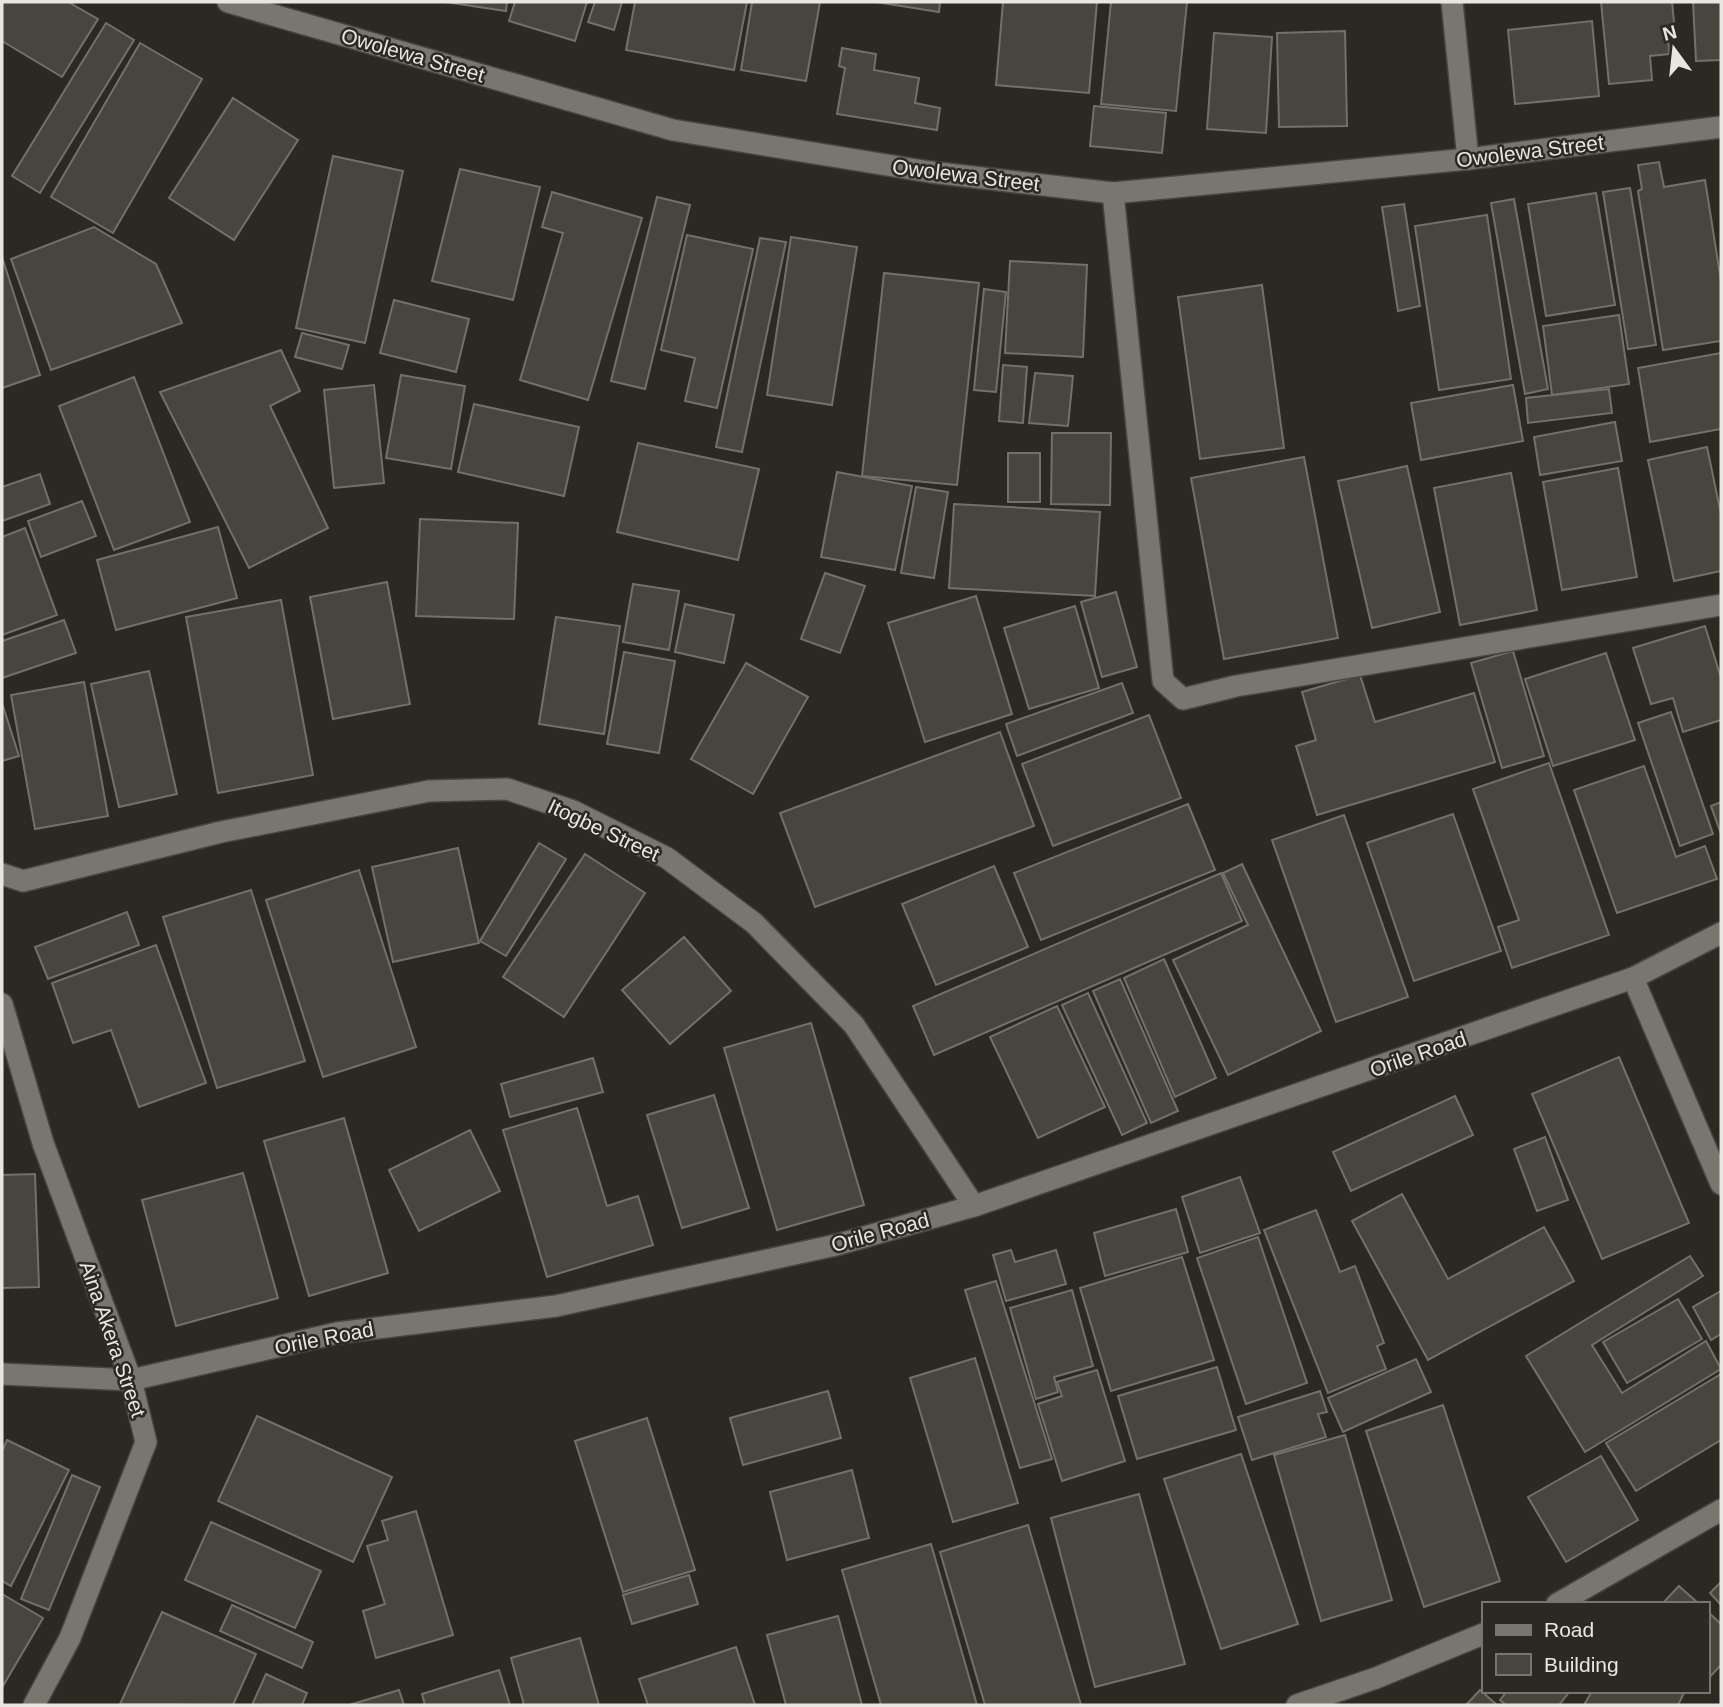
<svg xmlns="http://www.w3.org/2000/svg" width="1723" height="1707" viewBox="0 0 1723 1707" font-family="Helvetica,sans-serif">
<rect width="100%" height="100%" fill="#2c2923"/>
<g fill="#48453f" stroke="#737069" stroke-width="2">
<path d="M 2,2 L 68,2 L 98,19 L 62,77 L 2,41 Z"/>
<path d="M 445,2 L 507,2 L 506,11 Z"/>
<path d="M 515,2 L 587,2 L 575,41 L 509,21 Z"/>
<path d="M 595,2 L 622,2 L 614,30 L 588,22 Z"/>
<path d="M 635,2 L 747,2 L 734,70 L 626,50 Z"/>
<path d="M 752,2 L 820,2 L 806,81 L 741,70 Z"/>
<path d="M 876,2 L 940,2 L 939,12 Z"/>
<path d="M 1003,2 L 1097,2 L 1089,93 L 996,85 Z"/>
<path d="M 1111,2 L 1187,2 L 1176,111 L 1101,104 Z"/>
<path d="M 1601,2 L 1672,2 L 1675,32 L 1668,33 L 1669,54 L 1650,56 L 1652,80 L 1609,84 Z"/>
<path d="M 1693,2 L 1721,2 L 1721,60 L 1696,61 Z"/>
<path d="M 1592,21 L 1599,96 L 1515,104 L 1508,30 Z"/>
<path d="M 106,23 L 134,40 L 40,193 L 12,176 Z"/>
<path d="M 1345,31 L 1347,126 L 1279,127 L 1277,33 Z"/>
<path d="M 1214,33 L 1272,37 L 1266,133 L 1207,129 Z"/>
<path d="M 140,43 L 202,79 L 113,233 L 51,197 Z"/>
<path d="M 842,48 L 876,54 L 874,70 L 919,78 L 915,103 L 940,108 L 937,130 L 837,114 L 845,68 L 839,66 Z"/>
<path d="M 233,98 L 298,140 L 234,240 L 169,198 Z"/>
<path d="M 1094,106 L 1166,113 L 1162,153 L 1090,146 Z"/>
<path d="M 333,156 L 403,171 L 365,343 L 296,328 Z"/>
<path d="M 1659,162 L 1664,187 L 1705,180 L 1721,281 L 1721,341 L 1663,350 L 1638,191 L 1642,189 L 1638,165 Z"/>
<path d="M 460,169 L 540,187 L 513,300 L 432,281 Z"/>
<path d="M 1630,188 L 1656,345 L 1628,349 L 1603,192 Z"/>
<path d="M 552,192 L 642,218 L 588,400 L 520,380 L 563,233 L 542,227 Z"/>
<path d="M 1596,193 L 1615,305 L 1546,316 L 1528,204 Z"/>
<path d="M 657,197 L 690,205 L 645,389 L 611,381 Z"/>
<path d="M 1514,199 L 1548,389 L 1525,394 L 1491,203 Z"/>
<path d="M 1404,204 L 1420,306 L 1398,311 L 1382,207 Z"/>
<path d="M 1487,215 L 1511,379 L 1439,390 L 1415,226 Z"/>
<path d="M 94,227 L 156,264 L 182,323 L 51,370 L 11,259 Z"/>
<path d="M 687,235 L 753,249 L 717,408 L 685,401 L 695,358 L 661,350 Z"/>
<path d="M 791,237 L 857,247 L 832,405 L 767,395 Z"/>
<path d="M 760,238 L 786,242 L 742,452 L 716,447 Z"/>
<path d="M 2,257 L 40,375 L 2,388 Z"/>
<path d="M 1010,261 L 1087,265 L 1083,357 L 1005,353 Z"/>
<path d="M 884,273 L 979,283 L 957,485 L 862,476 Z"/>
<path d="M 1262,285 L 1284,448 L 1200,459 L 1178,297 Z"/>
<path d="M 984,289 L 1006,292 L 996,392 L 974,390 Z"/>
<path d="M 394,300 L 469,319 L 456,372 L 380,353 Z"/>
<path d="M 1619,315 L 1629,384 L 1552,395 L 1543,326 Z"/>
<path d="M 302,333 L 349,345 L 342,369 L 295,357 Z"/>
<path d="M 281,350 L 300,391 L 270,406 L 328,528 L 249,568 L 160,392 Z"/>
<path d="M 1721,353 L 1721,429 L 1650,442 L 1638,368 Z"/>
<path d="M 1003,365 L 1027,367 L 1023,423 L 999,421 Z"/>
<path d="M 1035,373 L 1073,376 L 1068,426 L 1029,423 Z"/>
<path d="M 401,375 L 465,386 L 451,469 L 386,458 Z"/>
<path d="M 134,377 L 190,522 L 114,550 L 59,406 Z"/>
<path d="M 374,385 L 384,483 L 334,488 L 324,390 Z"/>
<path d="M 1513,385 L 1523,441 L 1421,460 L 1411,403 Z"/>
<path d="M 1609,389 L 1612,413 L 1528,423 L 1526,398 Z"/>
<path d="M 474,404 L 579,427 L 564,496 L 458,472 Z"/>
<path d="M 1615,422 L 1622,461 L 1540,475 L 1534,437 Z"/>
<path d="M 1052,433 L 1111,433 L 1110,505 L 1051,504 Z"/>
<path d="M 638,443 L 759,469 L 738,560 L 617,532 Z"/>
<path d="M 1707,447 L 1721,514 L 1721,571 L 1674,581 L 1648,460 Z"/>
<rect x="1008" y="453" width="32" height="49"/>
<path d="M 1304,457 L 1338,638 L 1224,659 L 1191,478 Z"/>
<path d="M 1407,466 L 1440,612 L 1372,628 L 1338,481 Z"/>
<path d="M 1618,468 L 1637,577 L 1562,590 L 1543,482 Z"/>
<path d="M 837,472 L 912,486 L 895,570 L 821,557 Z"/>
<path d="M 1511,473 L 1537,610 L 1460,625 L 1434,488 Z"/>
<path d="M 40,474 L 50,504 L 2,521 L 2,487 Z"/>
<path d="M 916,487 L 948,492 L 934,578 L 901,573 Z"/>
<path d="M 82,501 L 96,536 L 41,557 L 28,521 Z"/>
<path d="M 954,504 L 1100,512 L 1095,596 L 949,588 Z"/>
<path d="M 420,519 L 518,523 L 514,619 L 416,616 Z"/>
<path d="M 218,527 L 237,598 L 116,630 L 97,560 Z"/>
<path d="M 25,528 L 57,615 L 2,635 L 2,537 Z"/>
<path d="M 825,573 L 865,586 L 840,653 L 801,639 Z"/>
<path d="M 387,582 L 410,704 L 333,719 L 310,597 Z"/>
<path d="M 633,584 L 679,591 L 669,650 L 623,642 Z"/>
<path d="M 1116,592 L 1137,667 L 1102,677 L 1081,602 Z"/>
<path d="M 976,596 L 1012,714 L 925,742 L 888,623 Z"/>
<path d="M 281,600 L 313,775 L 218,793 L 186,617 Z"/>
<path d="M 685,604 L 734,615 L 724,663 L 675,652 Z"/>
<path d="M 1075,606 L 1099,688 L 1029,709 L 1004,628 Z"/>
<path d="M 556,617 L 620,626 L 604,734 L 539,724 Z"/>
<path d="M 64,620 L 76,653 L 2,678 L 2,641 Z"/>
<path d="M 1705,626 L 1721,678 L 1721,720 L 1683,732 L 1673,698 L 1651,704 L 1633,648 Z"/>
<path d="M 1513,651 L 1544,756 L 1502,768 L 1471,663 Z"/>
<path d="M 624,652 L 675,661 L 659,753 L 607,744 Z"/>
<path d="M 1606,653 L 1635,740 L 1553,766 L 1525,679 Z"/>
<path d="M 746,663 L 808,697 L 753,794 L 691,759 Z"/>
<path d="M 149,671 L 177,794 L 119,807 L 91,684 Z"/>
<path d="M 1360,675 L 1375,722 L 1474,693 L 1495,762 L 1317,815 L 1296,746 L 1316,740 L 1302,692 Z"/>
<path d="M 84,682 L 108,816 L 35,829 L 11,695 Z"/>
<path d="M 1122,683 L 1133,713 L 1017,756 L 1006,724 Z"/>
<path d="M 2,703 L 19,756 L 2,761 Z"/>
<path d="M 1671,712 L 1713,834 L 1680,846 L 1638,723 Z"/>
<path d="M 1149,715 L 1181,798 L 1053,846 L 1022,764 Z"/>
<path d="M 1000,732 L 1034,826 L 815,907 L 780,813 Z"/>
<path d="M 1549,763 L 1609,935 L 1512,968 L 1498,927 L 1519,920 L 1473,789 Z"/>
<path d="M 1644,766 L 1676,857 L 1705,846 L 1717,879 L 1617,913 L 1574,790 Z"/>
<path d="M 1721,802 L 1721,834 L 1711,806 Z"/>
<path d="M 1188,804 L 1215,870 L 1041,940 L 1014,873 Z"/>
<path d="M 1453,814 L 1501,951 L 1414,981 L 1367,843 Z"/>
<path d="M 1344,815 L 1408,997 L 1336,1022 L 1272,840 Z"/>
<path d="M 539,843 L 566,859 L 506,956 L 480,941 Z"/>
<path d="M 458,848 L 479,943 L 393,962 L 372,867 Z"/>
<path d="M 585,854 L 645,893 L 564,1017 L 503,977 Z"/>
<path d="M 1242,864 L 1321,1031 L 1228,1075 L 1173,960 L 1248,925 L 1223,873 Z"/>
<path d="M 994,866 L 1028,947 L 936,985 L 902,904 Z"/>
<path d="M 359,870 L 416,1047 L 323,1077 L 266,900 Z"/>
<path d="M 1221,873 L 1242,921 L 934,1055 L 913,1006 Z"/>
<path d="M 251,890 L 305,1061 L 217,1088 L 163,917 Z"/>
<path d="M 127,912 L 139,945 L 48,979 L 35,947 Z"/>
<path d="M 684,937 L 731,991 L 670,1044 L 622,990 Z"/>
<path d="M 156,945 L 206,1083 L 139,1107 L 111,1030 L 73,1043 L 52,983 Z"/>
<path d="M 1164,959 L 1216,1078 L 1175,1097 L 1124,978 Z"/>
<path d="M 1120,979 L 1178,1111 L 1151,1123 L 1093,991 Z"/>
<path d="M 1088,993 L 1147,1123 L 1122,1135 L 1062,1005 Z"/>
<path d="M 1057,1006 L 1105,1107 L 1038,1138 L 990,1037 Z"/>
<path d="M 811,1023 L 864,1205 L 777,1230 L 724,1048 Z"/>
<path d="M 1619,1057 L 1689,1223 L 1602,1259 L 1532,1094 Z"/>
<path d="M 593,1058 L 603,1092 L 510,1117 L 501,1084 Z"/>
<path d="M 714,1095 L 749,1208 L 682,1228 L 647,1115 Z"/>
<path d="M 1455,1096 L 1473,1135 L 1351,1191 L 1333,1152 Z"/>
<path d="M 577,1108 L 607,1206 L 638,1196 L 653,1245 L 547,1277 L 503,1130 Z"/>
<path d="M 344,1118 L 388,1273 L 309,1296 L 264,1141 Z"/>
<path d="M 470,1130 L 500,1191 L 419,1231 L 389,1170 Z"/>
<path d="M 1545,1137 L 1568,1200 L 1537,1211 L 1514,1149 Z"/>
<path d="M 243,1173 L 278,1298 L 176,1326 L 142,1200 Z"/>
<path d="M 35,1174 L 39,1287 L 2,1288 L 2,1175 Z"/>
<path d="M 1240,1177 L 1260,1233 L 1200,1253 L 1182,1197 Z"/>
<path d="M 1402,1194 L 1448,1279 L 1544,1227 L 1574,1281 L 1428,1360 L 1352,1221 Z"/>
<path d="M 1176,1209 L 1188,1252 L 1105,1276 L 1094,1233 Z"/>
<path d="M 1316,1210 L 1340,1272 L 1355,1266 L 1384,1343 L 1377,1346 L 1386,1369 L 1328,1393 L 1264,1230 Z"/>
<path d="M 1258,1237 L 1307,1383 L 1246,1404 L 1197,1258 Z"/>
<path d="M 1011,1250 L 1015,1262 L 1056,1250 L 1066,1284 L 1006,1301 L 993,1255 Z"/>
<path d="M 1690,1256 L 1703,1276 L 1592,1345 L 1622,1393 L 1706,1341 L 1721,1369 L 1585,1452 L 1526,1356 Z"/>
<path d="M 1182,1257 L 1214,1360 L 1111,1391 L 1080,1288 Z"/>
<path d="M 996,1281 L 1052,1459 L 1020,1468 L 965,1290 Z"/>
<path d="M 1072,1290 L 1093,1366 L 1054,1377 L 1058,1392 L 1036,1399 L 1010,1308 Z"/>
<path d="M 1721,1291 L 1721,1334 L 1711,1340 L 1693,1307 Z"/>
<path d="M 1678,1299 L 1702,1339 L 1627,1383 L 1603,1342 Z"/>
<path d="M 975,1358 L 1018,1503 L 953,1522 L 910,1378 Z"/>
<path d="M 1416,1359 L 1431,1392 L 1343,1432 L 1328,1398 Z"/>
<path d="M 1217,1367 L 1236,1430 L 1137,1459 L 1118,1396 Z"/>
<path d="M 1097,1370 L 1125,1461 L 1062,1481 L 1038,1404 L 1062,1396 L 1057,1382 Z"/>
<path d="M 1721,1374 L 1721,1440 L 1636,1491 L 1606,1443 Z"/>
<path d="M 828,1391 L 841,1438 L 743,1465 L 730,1418 Z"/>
<path d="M 1320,1391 L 1327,1412 L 1318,1414 L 1326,1437 L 1252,1460 L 1238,1417 Z"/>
<path d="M 1443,1405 L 1500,1581 L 1424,1607 L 1366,1431 Z"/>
<path d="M 257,1416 L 392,1477 L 353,1562 L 218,1501 Z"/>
<path d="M 647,1418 L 695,1570 L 623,1592 L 575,1441 Z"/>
<path d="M 1345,1435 L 1392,1600 L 1321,1621 L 1274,1455 Z"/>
<path d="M 7,1440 L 69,1470 L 11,1586 L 2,1581 L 2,1451 Z"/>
<path d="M 1241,1454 L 1298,1624 L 1221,1649 L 1164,1479 Z"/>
<path d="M 1601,1456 L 1638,1520 L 1566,1562 L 1528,1497 Z"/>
<path d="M 852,1470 L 869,1538 L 787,1560 L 770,1492 Z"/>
<path d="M 72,1475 L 100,1487 L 49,1610 L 21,1599 Z"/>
<path d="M 1139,1494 L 1185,1664 L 1095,1687 L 1051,1518 Z"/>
<path d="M 416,1511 L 453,1635 L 376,1658 L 363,1611 L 385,1604 L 367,1546 L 388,1540 L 382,1521 Z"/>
<path d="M 211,1522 L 321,1571 L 295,1628 L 185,1580 Z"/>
<path d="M 1028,1525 L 1081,1705 L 985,1705 L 940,1552 Z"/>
<path d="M 931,1544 L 977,1705 L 881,1705 L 842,1570 Z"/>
<path d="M 689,1575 L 698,1604 L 632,1624 L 623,1595 Z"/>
<path d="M 1721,1582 L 1721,1605 L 1710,1593 Z"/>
<path d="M 1679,1586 L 1699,1604 L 1662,1604 Z"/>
<path d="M 2,1594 L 43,1618 L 3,1686 L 2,1685 Z"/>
<path d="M 232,1605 L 313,1642 L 302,1668 L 220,1631 Z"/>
<path d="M 1707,1611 L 1721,1624 L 1721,1665 L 1707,1680 Z"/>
<path d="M 162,1612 L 256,1654 L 233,1705 L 120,1704 Z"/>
<path d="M 838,1616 L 862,1705 L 786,1705 L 767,1635 Z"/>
<path d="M 580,1638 L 599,1705 L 524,1705 L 511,1658 Z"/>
<path d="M 736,1647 L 755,1705 L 648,1705 L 639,1679 Z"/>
<path d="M 499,1670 L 510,1705 L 425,1705 L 422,1694 Z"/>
<path d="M 266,1674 L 307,1693 L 302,1705 L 252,1705 Z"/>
<path d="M 399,1690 L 404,1705 L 349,1705 Z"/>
<path d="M 1480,1690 L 1497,1705 L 1466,1705 Z"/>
<path d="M 1507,1691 L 1570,1691 L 1559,1705 L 1506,1705 L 1500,1700 Z"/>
<path d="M 1592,1691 L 1685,1691 L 1678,1705 L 1584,1705 Z"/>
</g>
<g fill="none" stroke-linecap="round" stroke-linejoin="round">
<defs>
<g id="minor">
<path d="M 228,2 L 673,130 L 930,172 L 1113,193 L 1468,159 L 1721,127"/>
<path d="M 1452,2 L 1468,159"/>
<path d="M 1113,193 L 1163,681 L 1183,699 L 1236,686 L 1721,605"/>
<path d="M 2,874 L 23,881 L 221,832 L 429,791 L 507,789 L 573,811 L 667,858 L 754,923 L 854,1025 L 974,1206"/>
<path d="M 1633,978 L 1721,1184"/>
<path d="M 2,1004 L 43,1143 L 131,1380 L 146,1442 L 70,1638 L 34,1705"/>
<path d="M 2,1374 L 131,1380 L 337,1333 L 556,1306 L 836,1245 L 974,1206 L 1633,978 L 1721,933"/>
<path d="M 1557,1604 L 1721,1510"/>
<path d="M 1297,1705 L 1376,1678 L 1483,1634"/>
</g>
</defs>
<use href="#minor" stroke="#47453f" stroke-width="24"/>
<use href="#minor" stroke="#79766f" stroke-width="21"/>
</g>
<g text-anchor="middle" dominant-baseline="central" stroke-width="5" stroke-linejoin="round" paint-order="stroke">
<g font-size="21" fill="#e8e6e2" stroke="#2c2923">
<text transform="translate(413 55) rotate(16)">Owolewa Street</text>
<text transform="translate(1530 151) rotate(-7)">Owolewa Street</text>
<text transform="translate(966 175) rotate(7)">Owolewa Street</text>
<text transform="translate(604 830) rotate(25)">Itogbe Street</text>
<text transform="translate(1418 1054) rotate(-19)">Orile Road</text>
<text transform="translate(880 1232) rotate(-15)">Orile Road</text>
<text transform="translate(324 1338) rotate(-11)">Orile Road</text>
<text transform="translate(113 1339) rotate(71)">Aina Akera Street</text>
</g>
</g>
<rect width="1723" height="1707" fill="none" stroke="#e8e6e2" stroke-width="7"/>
<rect x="1482" y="1602" width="228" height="91" fill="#2c2923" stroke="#77756f" stroke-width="2"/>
<rect x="1496" y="1625" width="35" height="10" fill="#79766f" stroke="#77756f" stroke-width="2"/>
<text x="1544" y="1637" font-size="21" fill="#e8e6e2">Road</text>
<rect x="1496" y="1654" width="35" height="21" fill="#48453f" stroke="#77756f" stroke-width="2"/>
<text x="1544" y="1672" font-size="21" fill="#e8e6e2">Building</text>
<g transform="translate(1674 49) rotate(345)" stroke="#2c2923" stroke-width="5" paint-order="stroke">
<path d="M0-5L12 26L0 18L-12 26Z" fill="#e8e6e2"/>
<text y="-10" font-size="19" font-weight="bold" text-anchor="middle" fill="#e8e6e2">N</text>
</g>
</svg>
